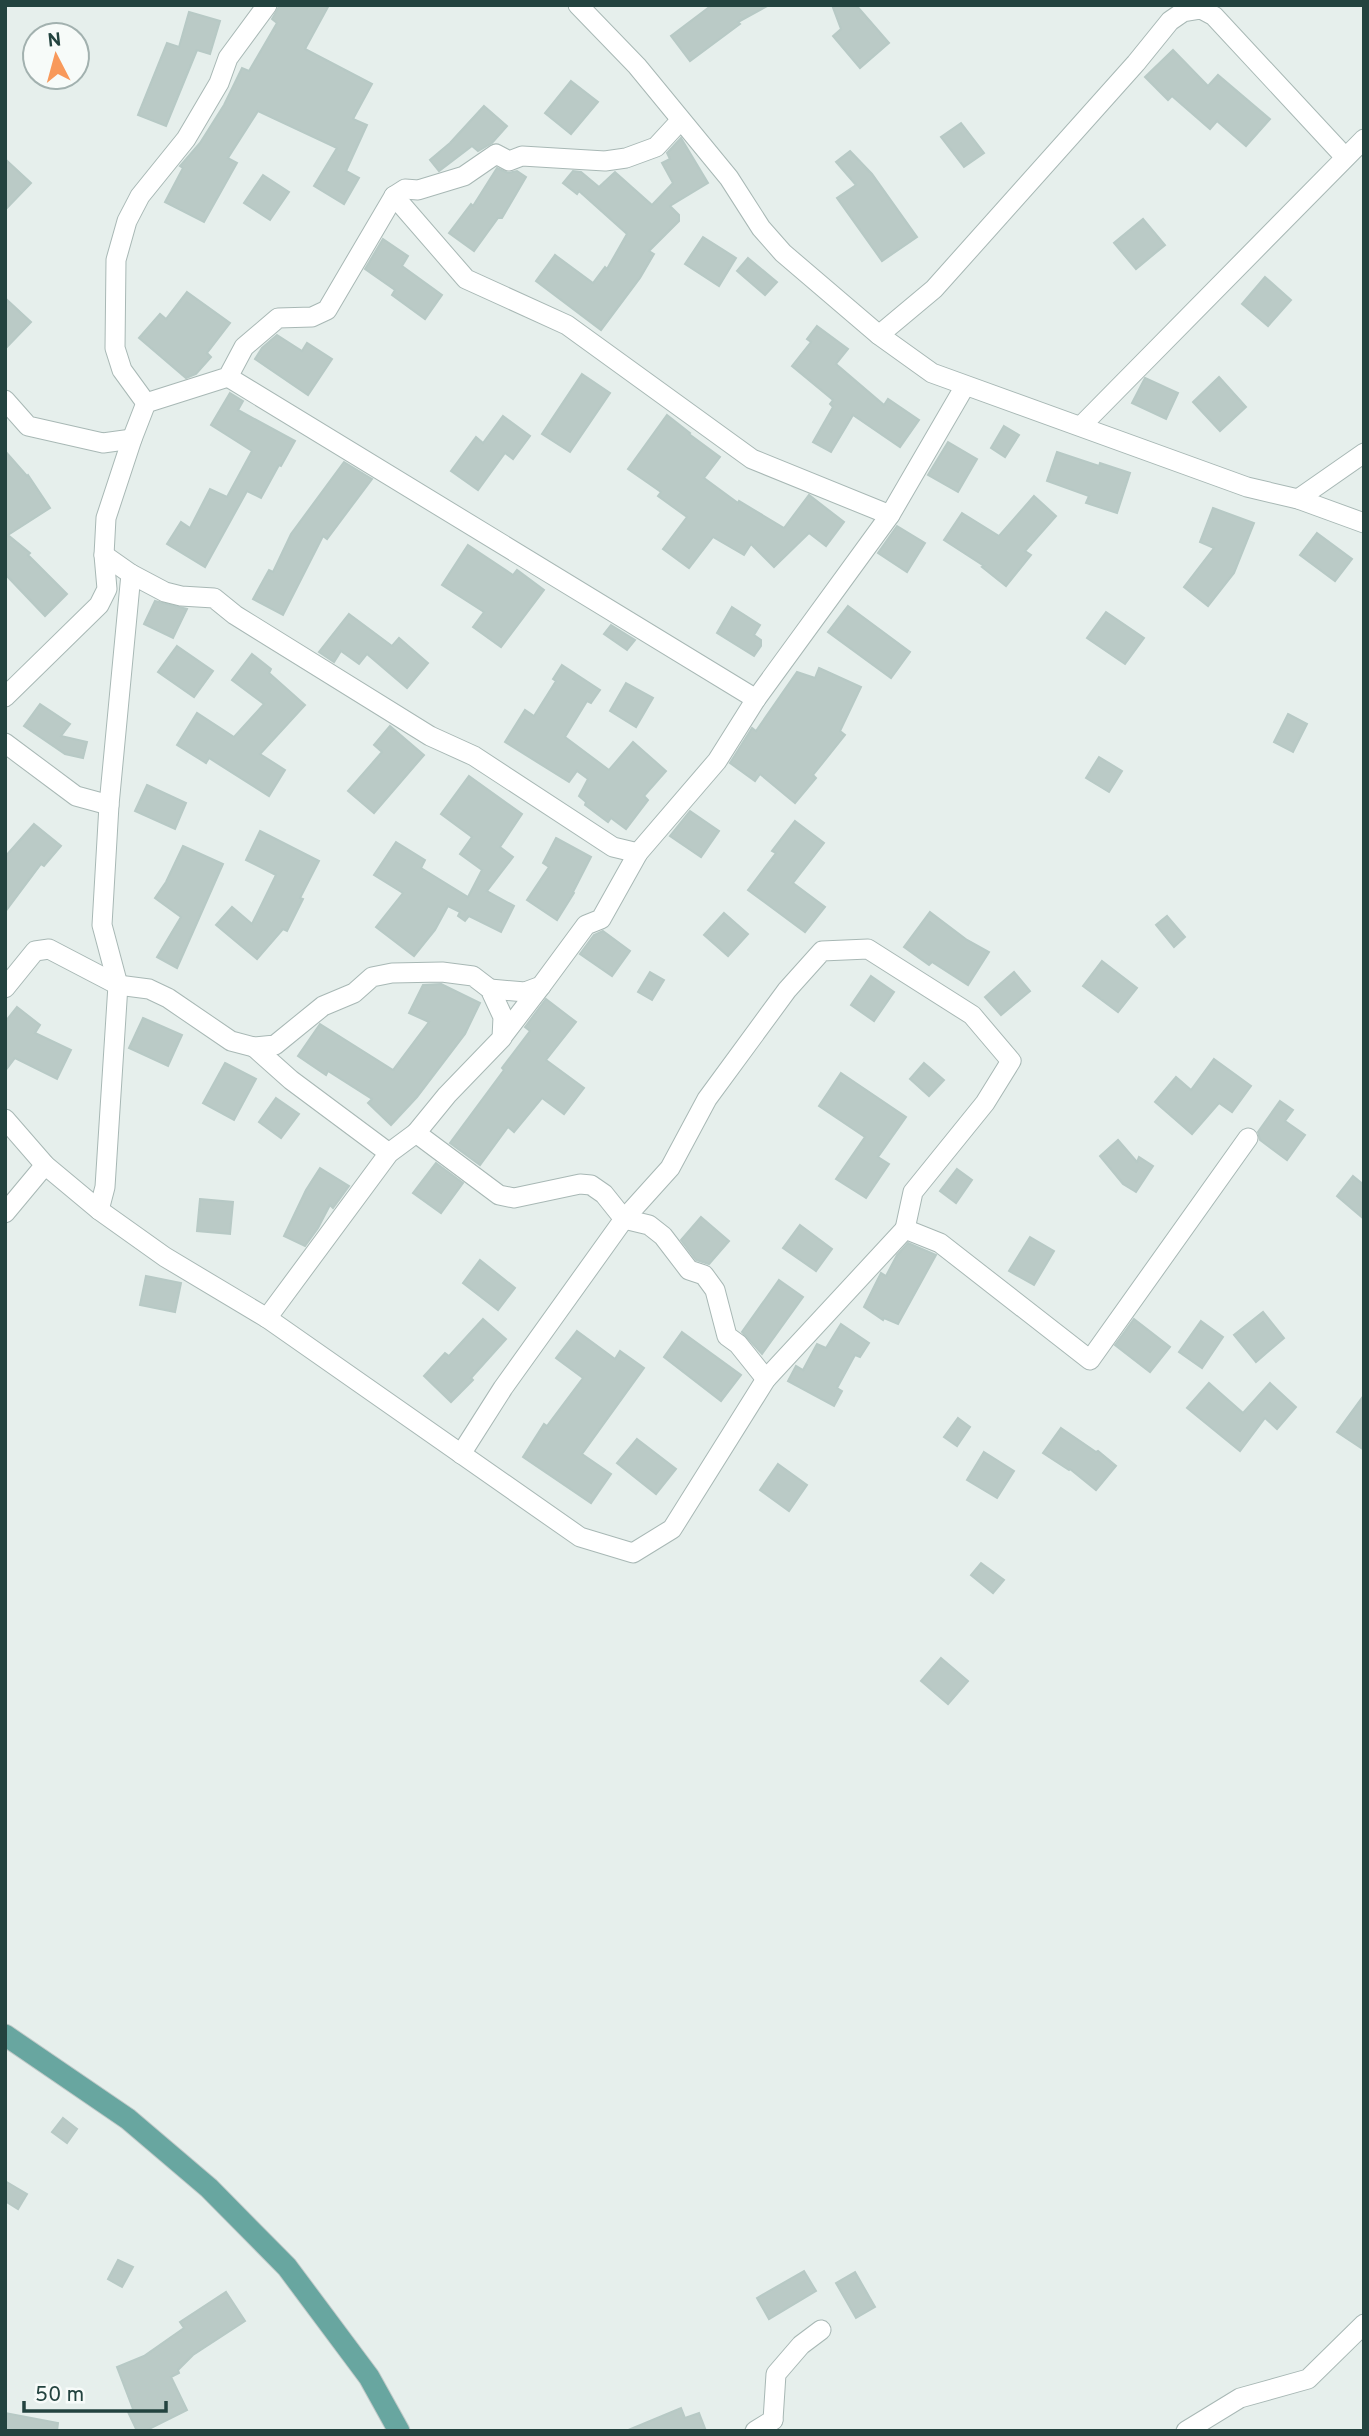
<svg xmlns="http://www.w3.org/2000/svg" width="1369" height="2436" viewBox="0 0 1369 2436" font-family="Overpass,sans-serif">
<rect width="100%" height="100%" fill="#e6efec"/>
<g fill="#bacac6" stroke="#b7c9c5" stroke-width="2">
<path d="M 280,5 L 329,5 L 305,49 L 372,84 L 353,119 L 367,125 L 346,171 L 359,178 L 344,204 L 314,186 L 337,148 L 258,111 L 228,158 L 237,163 L 204,222 L 165,202 L 183,168 L 180,166 L 200,143 L 224,105 L 242,68 L 249,71 L 277,23 L 272,19 Z"/>
<path d="M 712,5 L 769,5 L 738,22 L 740,24 L 690,61 L 671,36 Z"/>
<path d="M 832,5 L 856,5 L 889,43 L 860,68 L 833,36 L 841,29 Z"/>
<path d="M 189,12 L 220,21 L 210,54 L 197,50 L 166,126 L 138,115 L 167,43 L 179,47 Z"/>
<path d="M 1173,50 L 1208,86 L 1218,75 L 1270,119 L 1246,146 L 1217,121 L 1210,129 L 1172,96 L 1168,100 L 1145,77 Z"/>
<path d="M 571,81 L 598,102 L 571,134 L 545,113 Z"/>
<path d="M 484,106 L 507,126 L 492,143 L 478,151 L 472,146 L 439,171 L 430,160 L 450,143 Z"/>
<path d="M 961,123 L 984,153 L 964,167 L 941,137 Z"/>
<path d="M 681,138 L 708,183 L 670,206 L 679,215 L 679,221 L 649,251 L 654,254 L 640,278 L 601,330 L 536,281 L 555,255 L 593,283 L 605,267 L 607,269 L 627,234 L 579,191 L 577,194 L 563,183 L 573,171 L 581,172 L 599,187 L 615,172 L 652,205 L 673,183 L 662,163 L 670,159 L 667,153 Z"/>
<path d="M 850,151 L 872,174 L 917,237 L 882,261 L 837,198 L 856,185 L 836,162 Z"/>
<path d="M 5,159 L 31,183 L 5,210 Z"/>
<path d="M 497,168 L 508,173 L 517,171 L 526,177 L 502,218 L 498,218 L 474,251 L 449,233 L 471,204 L 473,206 Z"/>
<path d="M 263,175 L 289,192 L 270,220 L 244,203 Z"/>
<path d="M 1143,219 L 1165,245 L 1136,269 L 1114,243 Z"/>
<path d="M 703,237 L 736,258 L 719,286 L 685,264 Z"/>
<path d="M 383,239 L 408,256 L 402,266 L 442,295 L 425,319 L 392,295 L 395,290 L 365,269 Z"/>
<path d="M 748,258 L 777,282 L 765,295 L 737,271 Z"/>
<path d="M 1265,277 L 1291,300 L 1268,326 L 1242,304 Z"/>
<path d="M 187,292 L 230,323 L 207,353 L 211,357 L 196,374 L 186,378 L 139,338 L 160,314 L 166,319 Z"/>
<path d="M 5,298 L 31,322 L 5,349 Z"/>
<path d="M 817,326 L 848,349 L 836,364 L 884,405 L 888,399 L 919,420 L 900,447 L 853,415 L 831,452 L 813,442 L 833,407 L 830,404 L 833,400 L 792,366 L 811,342 L 807,339 Z"/>
<path d="M 277,335 L 302,351 L 307,343 L 332,359 L 308,395 L 255,359 L 262,348 Z"/>
<path d="M 582,374 L 610,393 L 570,452 L 542,434 Z"/>
<path d="M 1219,377 L 1246,407 L 1220,431 L 1193,402 Z"/>
<path d="M 1145,378 L 1178,393 L 1166,419 L 1132,403 Z"/>
<path d="M 230,393 L 243,401 L 238,410 L 295,441 L 281,466 L 279,465 L 261,498 L 247,491 L 205,567 L 167,544 L 181,522 L 190,528 L 210,489 L 227,497 L 252,451 L 211,425 Z"/>
<path d="M 667,415 L 690,433 L 689,434 L 720,457 L 704,478 L 738,503 L 739,501 L 784,528 L 809,495 L 844,522 L 826,546 L 809,533 L 774,567 L 751,544 L 744,555 L 713,537 L 689,568 L 663,549 L 687,517 L 658,496 L 661,492 L 628,469 Z"/>
<path d="M 503,416 L 530,436 L 513,459 L 505,453 L 478,490 L 451,471 L 476,437 L 483,443 Z"/>
<path d="M 1004,426 L 1019,435 L 1005,457 L 991,448 Z"/>
<path d="M 948,442 L 977,459 L 958,492 L 928,475 Z"/>
<path d="M 5,451 L 27,476 L 28,475 L 50,508 L 8,535 L 30,553 L 28,555 L 67,594 L 45,616 L 5,574 Z"/>
<path d="M 1057,452 L 1099,466 L 1100,463 L 1130,473 L 1117,513 L 1086,503 L 1089,496 L 1047,481 Z"/>
<path d="M 344,462 L 372,479 L 327,539 L 323,536 L 283,615 L 253,599 L 269,570 L 273,572 L 291,534 Z"/>
<path d="M 1034,496 L 1056,516 L 1025,551 L 1031,555 L 1006,586 L 982,567 L 984,566 L 944,540 L 962,513 L 999,536 Z"/>
<path d="M 1213,508 L 1254,523 L 1234,573 L 1208,606 L 1184,587 L 1214,548 L 1200,542 Z"/>
<path d="M 897,526 L 925,543 L 907,572 L 878,553 Z"/>
<path d="M 1317,533 L 1352,559 L 1335,581 L 1300,555 Z"/>
<path d="M 468,545 L 513,575 L 517,570 L 544,590 L 501,647 L 473,627 L 484,612 L 442,585 Z"/>
<path d="M 155,601 L 187,609 L 173,638 L 144,624 Z"/>
<path d="M 848,606 L 910,652 L 891,678 L 828,632 Z"/>
<path d="M 732,607 L 760,625 L 754,635 L 761,640 L 761,646 L 754,656 L 717,633 Z"/>
<path d="M 1106,612 L 1144,638 L 1125,664 L 1087,638 Z"/>
<path d="M 349,614 L 392,646 L 399,638 L 428,663 L 407,688 L 367,654 L 359,664 L 341,651 L 334,662 L 319,652 Z"/>
<path d="M 611,625 L 635,640 L 627,650 L 604,634 Z"/>
<path d="M 177,646 L 213,671 L 194,697 L 158,672 Z"/>
<path d="M 252,654 L 271,669 L 269,673 L 305,705 L 260,754 L 285,770 L 269,796 L 209,758 L 206,763 L 177,745 L 197,713 L 234,737 L 264,704 L 232,680 Z"/>
<path d="M 562,665 L 600,690 L 591,703 L 587,701 L 565,737 L 609,770 L 633,742 L 666,771 L 644,796 L 648,800 L 626,829 L 611,818 L 608,822 L 585,805 L 586,802 L 579,796 L 588,779 L 577,771 L 569,782 L 505,742 L 525,710 L 534,716 L 556,681 L 553,679 Z"/>
<path d="M 819,668 L 861,687 L 840,731 L 845,735 L 813,775 L 816,778 L 795,803 L 760,774 L 755,781 L 730,763 L 752,728 L 756,731 L 797,672 L 815,678 Z"/>
<path d="M 626,683 L 653,698 L 636,727 L 610,711 Z"/>
<path d="M 40,704 L 70,724 L 61,736 L 87,742 L 83,758 L 65,754 L 24,726 Z"/>
<path d="M 1288,714 L 1307,724 L 1293,752 L 1274,742 Z"/>
<path d="M 390,726 L 424,755 L 374,813 L 348,791 L 382,752 L 374,745 Z"/>
<path d="M 1099,757 L 1122,771 L 1109,792 L 1086,778 Z"/>
<path d="M 469,776 L 522,814 L 500,847 L 513,857 L 487,891 L 514,906 L 501,932 L 469,916 L 465,921 L 458,916 L 460,912 L 448,906 L 435,930 L 414,956 L 376,927 L 403,893 L 374,875 L 396,842 L 425,860 L 421,868 L 468,897 L 482,870 L 460,854 L 472,837 L 441,814 Z"/>
<path d="M 147,785 L 186,803 L 175,829 L 135,811 Z"/>
<path d="M 690,811 L 719,831 L 701,857 L 670,836 Z"/>
<path d="M 795,821 L 824,843 L 793,883 L 825,907 L 805,932 L 748,890 L 776,853 L 772,851 Z"/>
<path d="M 34,824 L 61,846 L 44,866 L 41,864 L 5,912 L 5,857 Z"/>
<path d="M 260,831 L 319,861 L 300,898 L 303,899 L 287,931 L 283,929 L 257,959 L 216,925 L 232,907 L 252,924 L 276,875 L 246,860 Z"/>
<path d="M 556,838 L 591,857 L 573,892 L 574,893 L 557,920 L 527,900 L 549,867 L 543,863 Z"/>
<path d="M 183,846 L 223,864 L 177,968 L 157,957 L 181,917 L 155,898 L 166,882 Z"/>
<path d="M 930,912 L 967,940 L 989,952 L 968,985 L 932,962 L 929,965 L 904,947 Z"/>
<path d="M 724,913 L 748,934 L 728,956 L 704,935 Z"/>
<path d="M 1167,916 L 1185,937 L 1174,947 L 1156,925 Z"/>
<path d="M 603,931 L 630,951 L 612,976 L 580,954 L 594,935 Z"/>
<path d="M 1102,961 L 1137,988 L 1118,1012 L 1083,986 Z"/>
<path d="M 650,972 L 664,980 L 652,1000 L 638,992 Z"/>
<path d="M 1014,972 L 1030,991 L 1001,1015 L 985,997 Z"/>
<path d="M 871,976 L 894,992 L 874,1021 L 851,1005 Z"/>
<path d="M 441,984 L 480,1003 L 465,1034 L 417,1097 L 391,1125 L 368,1103 L 372,1099 L 328,1071 L 326,1075 L 298,1056 L 320,1024 L 393,1070 L 429,1022 L 409,1013 L 423,985 Z"/>
<path d="M 546,999 L 576,1022 L 546,1060 L 584,1088 L 564,1114 L 542,1098 L 514,1132 L 508,1127 L 480,1165 L 450,1143 L 504,1070 L 502,1068 L 530,1031 L 525,1027 Z"/>
<path d="M 17,1007 L 40,1025 L 35,1033 L 71,1050 L 57,1079 L 15,1058 L 5,1071 L 5,1022 Z"/>
<path d="M 143,1018 L 182,1035 L 168,1066 L 129,1048 Z"/>
<path d="M 1214,1059 L 1251,1086 L 1232,1112 L 1219,1103 L 1192,1134 L 1155,1102 L 1176,1077 L 1191,1090 Z"/>
<path d="M 225,1063 L 256,1079 L 234,1120 L 203,1103 Z"/>
<path d="M 924,1063 L 944,1080 L 929,1096 L 910,1079 Z"/>
<path d="M 841,1073 L 906,1117 L 878,1157 L 889,1164 L 866,1198 L 836,1179 L 865,1137 L 819,1106 Z"/>
<path d="M 276,1098 L 299,1114 L 281,1138 L 259,1122 Z"/>
<path d="M 1280,1101 L 1293,1110 L 1285,1121 L 1305,1135 L 1287,1160 L 1260,1140 L 1258,1132 Z"/>
<path d="M 1118,1140 L 1137,1162 L 1139,1157 L 1153,1166 L 1136,1192 L 1123,1184 L 1100,1156 Z"/>
<path d="M 436,1163 L 463,1183 L 441,1213 L 413,1193 Z"/>
<path d="M 320,1168 L 349,1186 L 333,1208 L 330,1205 L 318,1228 L 305,1246 L 284,1236 L 306,1190 Z"/>
<path d="M 957,1169 L 972,1180 L 956,1203 L 940,1191 Z"/>
<path d="M 1353,1176 L 1364,1185 L 1364,1219 L 1337,1196 Z"/>
<path d="M 200,1199 L 233,1202 L 230,1234 L 197,1231 Z"/>
<path d="M 701,1217 L 729,1241 L 709,1264 L 696,1260 L 681,1240 Z"/>
<path d="M 800,1225 L 832,1249 L 816,1271 L 783,1248 Z"/>
<path d="M 1030,1237 L 1054,1251 L 1034,1285 L 1009,1271 Z"/>
<path d="M 908,1243 L 936,1255 L 898,1324 L 884,1318 L 883,1320 L 864,1307 L 881,1273 L 886,1276 L 897,1255 Z"/>
<path d="M 480,1260 L 515,1288 L 498,1310 L 463,1283 Z"/>
<path d="M 146,1276 L 181,1283 L 175,1312 L 140,1305 Z"/>
<path d="M 779,1280 L 803,1297 L 762,1354 L 742,1332 Z"/>
<path d="M 1263,1312 L 1284,1338 L 1256,1362 L 1234,1335 Z"/>
<path d="M 483,1319 L 506,1339 L 471,1378 L 473,1380 L 451,1402 L 424,1376 L 445,1353 L 449,1356 Z"/>
<path d="M 1134,1319 L 1170,1347 L 1150,1372 L 1115,1345 Z"/>
<path d="M 1201,1321 L 1223,1337 L 1202,1368 L 1179,1352 Z"/>
<path d="M 841,1324 L 869,1343 L 860,1357 L 855,1355 L 837,1388 L 842,1391 L 834,1406 L 788,1381 L 796,1366 L 803,1370 L 817,1344 L 826,1348 Z"/>
<path d="M 577,1331 L 615,1359 L 620,1351 L 644,1368 L 582,1454 L 611,1474 L 591,1503 L 523,1457 L 544,1424 L 547,1426 L 583,1378 L 556,1358 Z"/>
<path d="M 682,1332 L 741,1375 L 721,1401 L 664,1357 Z"/>
<path d="M 1209,1383 L 1243,1413 L 1270,1383 L 1296,1407 L 1277,1429 L 1265,1418 L 1240,1451 L 1187,1408 Z"/>
<path d="M 1364,1395 L 1364,1450 L 1337,1432 Z"/>
<path d="M 958,1418 L 970,1427 L 957,1446 L 944,1437 Z"/>
<path d="M 1061,1428 L 1096,1452 L 1098,1451 L 1116,1466 L 1096,1490 L 1070,1469 L 1069,1470 L 1043,1453 Z"/>
<path d="M 637,1439 L 676,1469 L 656,1494 L 617,1463 Z"/>
<path d="M 984,1452 L 1014,1471 L 997,1498 L 967,1480 Z"/>
<path d="M 778,1464 L 807,1485 L 789,1511 L 760,1490 Z"/>
<path d="M 981,1563 L 1004,1580 L 993,1593 L 971,1575 Z"/>
<path d="M 941,1658 L 968,1681 L 948,1704 L 921,1681 Z"/>
<path d="M 63,2118 L 77,2129 L 67,2143 L 52,2132 Z"/>
<path d="M 5,2181 L 27,2194 L 18,2209 L 5,2201 Z"/>
<path d="M 118,2260 L 133,2267 L 122,2287 L 108,2279 Z"/>
<path d="M 804,2271 L 816,2291 L 769,2319 L 757,2298 Z"/>
<path d="M 855,2272 L 875,2307 L 856,2318 L 836,2283 Z"/>
<path d="M 226,2292 L 245,2321 L 193,2355 L 178,2370 L 179,2373 L 171,2377 L 187,2410 L 145,2431 L 137,2431 L 128,2412 L 133,2409 L 117,2367 L 144,2356 L 184,2328 L 180,2322 Z"/>
<path d="M 681,2408 L 685,2418 L 699,2413 L 706,2431 L 626,2431 Z"/>
<path d="M 5,2413 L 58,2423 L 57,2431 L 5,2431 Z"/>
</g>
<g fill="none" stroke-linecap="round" stroke-linejoin="round">
<defs>
<g id="minor">
<path d="M 578,5 L 637,66 L 729,178 L 761,228 L 783,253 L 879,335 L 932,373 L 1247,487 L 1298,499 L 1364,523"/>
<path d="M 394,196 L 466,279 L 567,325 L 752,459 L 890,515"/>
<path d="M 879,335 L 934,289 L 1136,63 L 1170,21 L 1183,12 L 1201,9 L 1214,16 L 1345,157"/>
<path d="M 228,377 L 756,699"/>
<path d="M 5,400 L 28,426 L 103,443 L 132,439"/>
<path d="M 146,403 L 122,370 L 115,348 L 116,260 L 127,221 L 140,196 L 186,139 L 219,83 L 228,58 L 267,5"/>
<path d="M 1081,426 L 1364,139"/>
<path d="M 1298,499 L 1364,453"/>
<path d="M 104,555 L 131,574 L 165,592 L 181,596 L 214,598 L 235,615 L 430,736 L 474,756 L 613,847 L 638,853"/>
<path d="M 5,697 L 99,605 L 107,589 L 104,555 L 106,518 L 132,439 L 146,403 L 228,377 L 244,347 L 278,318 L 312,317 L 327,310 L 394,196 L 405,189 L 418,190 L 464,176 L 496,154 L 509,161 L 522,156 L 605,161 L 626,158 L 656,147 L 680,121"/>
<path d="M 5,743 L 76,796 L 109,805"/>
<path d="M 5,988 L 35,951 L 49,949 L 118,985 L 149,989 L 168,998 L 231,1041 L 254,1047 L 275,1045 L 323,1006 L 354,993 L 372,977 L 392,973 L 442,972 L 473,976 L 490,989 L 503,1017 L 502,1038 L 447,1095 L 416,1133 L 499,1195 L 514,1198 L 580,1184 L 591,1185 L 604,1194 L 624,1219 L 649,1225 L 663,1236 L 689,1270 L 704,1275 L 715,1290 L 727,1336 L 738,1344 L 766,1379"/>
<path d="M 490,989 L 525,992 L 541,986 L 586,925 L 601,919 L 638,853 L 717,761 L 756,699 L 890,515 L 965,386"/>
<path d="M 502,1037 L 541,986"/>
<path d="M 254,1047 L 291,1080 L 389,1153"/>
<path d="M 5,1119 L 45,1165 L 99,1210 L 165,1257 L 267,1318 L 580,1537 L 633,1553 L 672,1529 L 766,1379 L 905,1229 L 940,1243 L 1090,1360 L 1248,1138"/>
<path d="M 99,1210 L 105,1187 L 118,985 L 102,925 L 109,805 L 131,574"/>
<path d="M 5,1213 L 45,1165"/>
<path d="M 267,1318 L 389,1153 L 416,1133"/>
<path d="M 461,1454 L 503,1388 L 624,1219 L 670,1168 L 707,1099 L 787,990 L 822,951 L 868,949 L 972,1015 L 1011,1061 L 985,1103 L 913,1192 L 905,1229"/>
<path d="M 773,2420 L 776,2374 L 801,2345 L 821,2330"/>
<path d="M 755,2431 L 773,2420"/>
<path d="M 1186,2431 L 1240,2398 L 1308,2379 L 1364,2324"/>
</g>
<path id="primary" d="M 5,2035 L 128,2119 L 209,2188 L 287,2267 L 369,2377 L 399,2431"/>
</defs>
<use href="#minor" stroke="#a8b8b5" stroke-width="21"/>
<use href="#primary" stroke="#c1cac9" stroke-width="23"/>
<use href="#minor" stroke="#fff" stroke-width="19"/>
<use href="#primary" stroke="#68a6a0" stroke-width="21"/>
</g>
<rect width="1369" height="2436" fill="none" stroke="#23433f" stroke-width="14"/>
<g transform="translate(56 56) rotate(354)"><circle r="33" fill="#f7fbf9" stroke="#a2b1af" stroke-width="2"/>
<path d="M0-5L12 26L0 18L-12 26Z" fill="#f8995b"/>
<text y="-10" font-size="19" font-weight="bold" text-anchor="middle" fill="#23433f">N</text>
</g>
<path d="M24 2401v10h142v-10" fill="none" stroke="#23433f" stroke-width="3.5"/>
<text x="35" y="2401" font-size="21" fill="#23433f" stroke="#f7fbf9" stroke-width="5" paint-order="stroke">50 m</text>
</svg>
